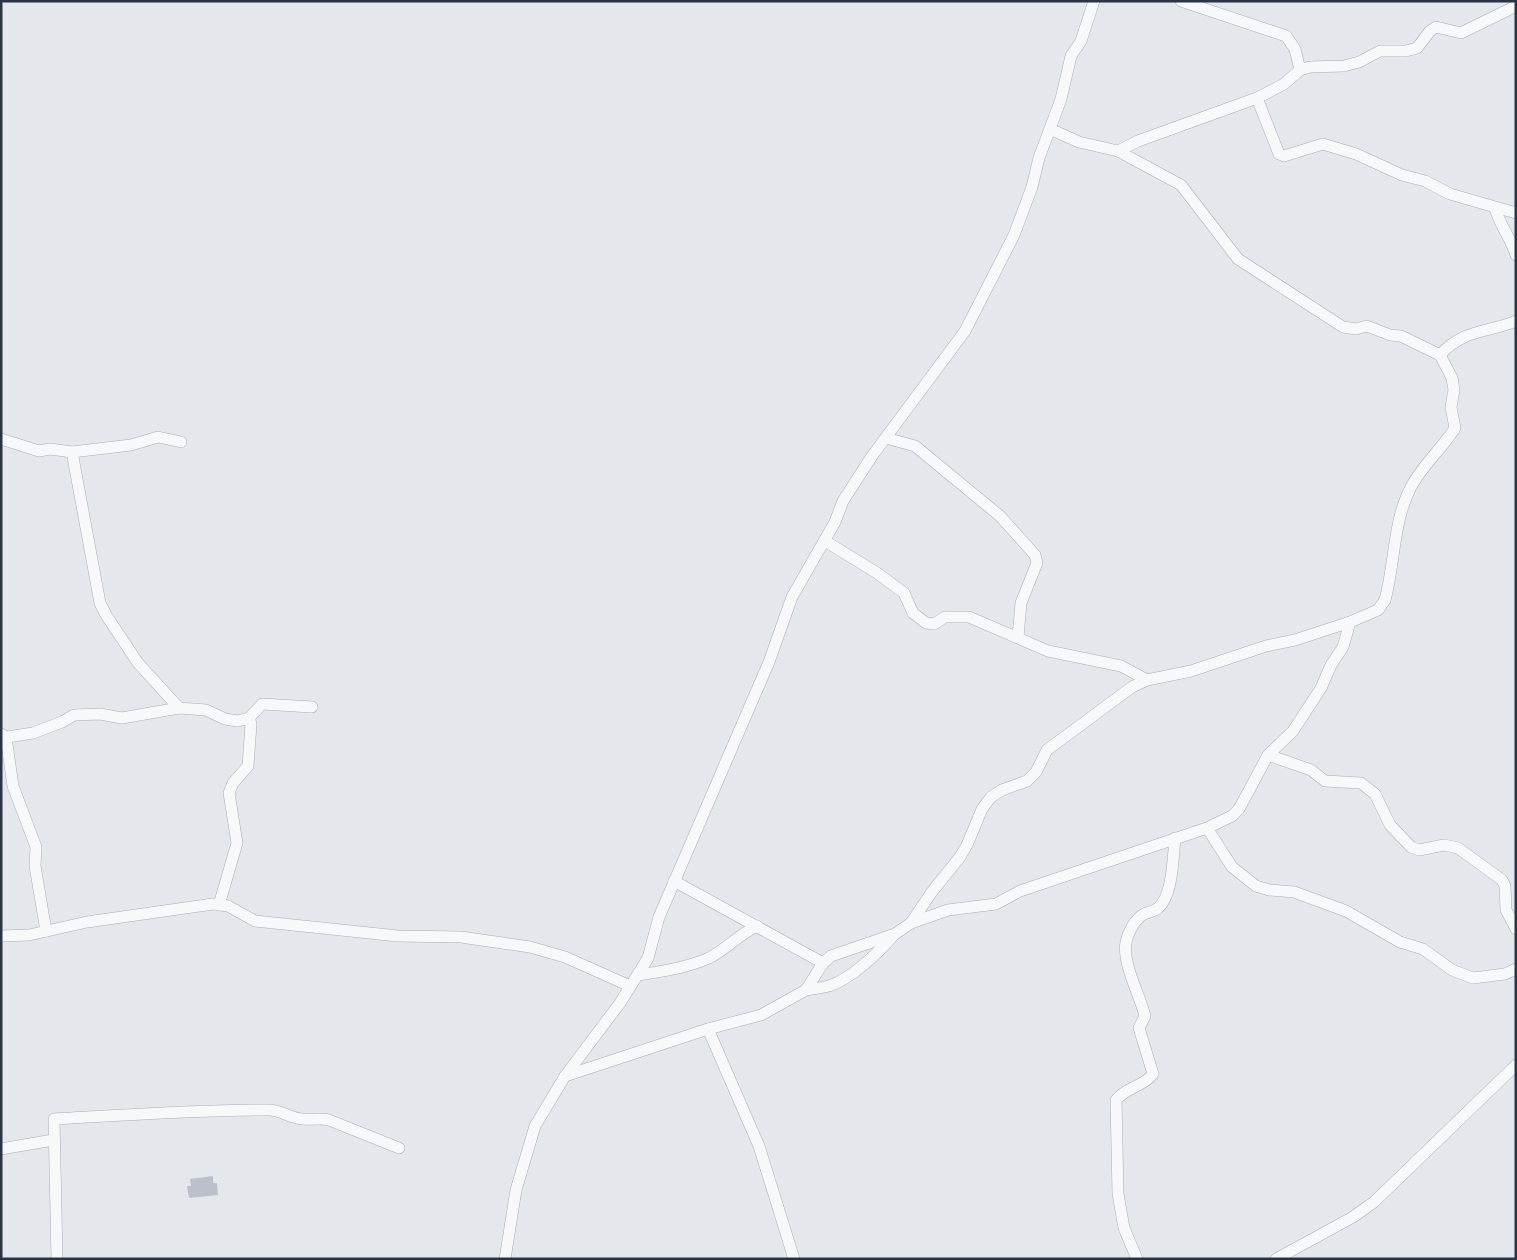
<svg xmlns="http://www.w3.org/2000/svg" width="1517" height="1260" viewBox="0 0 1517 1260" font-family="Signika,sans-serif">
<rect width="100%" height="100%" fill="#e4e7ec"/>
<path fill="#bbc0ca" d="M 213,1176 L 213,1183 L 217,1183 L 218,1195 L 189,1198 L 187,1186 L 191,1186 L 190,1179 Z"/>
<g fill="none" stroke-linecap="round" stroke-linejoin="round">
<defs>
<g id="minor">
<path d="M 1181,1 L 1286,36 L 1295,49 L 1300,70"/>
<path d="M 1257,98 L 1279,154 L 1284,156 L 1323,144 L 1356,154 L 1402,175 L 1425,181 L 1450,194 L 1516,213"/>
<path d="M 1050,129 L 1079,142 L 1118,151 L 1138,141 L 1257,98 L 1284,84 L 1300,70 L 1310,67 L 1344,66 L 1359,62 L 1380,51 L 1406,51 L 1417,48 L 1430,31 L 1436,27 L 1461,33 L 1516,6"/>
<path d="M 1495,208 C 1500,226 1511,238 1516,255"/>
<path d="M 1440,355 C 1463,329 1487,333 1516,321"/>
<path d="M 886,438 L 915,446 L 1000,516 L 1035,555 L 1037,563 L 1021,603 L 1018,637"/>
<path d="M 1,439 L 39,451 L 50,449 L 72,452 L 131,445 L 158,437 L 181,442"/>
<path d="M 72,452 L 100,603 L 106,615 L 138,663 L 179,708"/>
<path d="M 825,541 L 877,573 L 904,593 L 913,613 L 926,623 L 934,624 L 945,617 L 969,617 L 1048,651 L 1121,666 L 1147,680"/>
<path d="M 1,734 L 6,737 L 13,786 L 36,847 L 35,866 L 46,931"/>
<path d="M 1,738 L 33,733 L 62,722 L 74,715 L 100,714 L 122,718 L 179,708 L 206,710 L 225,719 L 238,721 L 249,718 L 262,704 L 312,707"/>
<path d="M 1268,755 L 1311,770 L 1325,781 L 1361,783 L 1375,794 L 1390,825 L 1411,847 L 1419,850 L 1444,845 L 1458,848 L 1502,880 L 1505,886 L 1506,910 L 1516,929"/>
<path d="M 1207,828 L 1232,867 L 1256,886 L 1269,890 L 1294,892 L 1346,911 L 1400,942 L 1423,949 L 1452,970 L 1473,978 L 1505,974 L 1516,969"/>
<path d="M 674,881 L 823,963"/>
<path d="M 219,905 L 237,843 L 229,793 L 233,783 L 248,766 L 251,724 L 249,718"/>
<path d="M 911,923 L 931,893 L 960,857 L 967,845 L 982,809 L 991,797 L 1002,790 L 1027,781 L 1036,772 L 1047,750 L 1132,687 L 1147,680 L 1191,671 L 1266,646 L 1295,640 L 1350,622"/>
<path d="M 1,936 L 29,935 L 87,922 L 213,904 L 228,906 L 255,921 L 398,936 L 461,937 L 530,947 L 565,957 L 630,986"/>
<path d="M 638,975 C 663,971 686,968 709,958 C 727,949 739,934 757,926"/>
<path d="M 806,990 C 813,989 821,988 829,986 C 851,979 878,953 893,936"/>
<path d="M 708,1029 L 759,1146 L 794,1259"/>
<path d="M 565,1076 L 708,1029 L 761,1015 L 806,990 L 823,963 L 831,956 L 895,934 L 911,923 L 948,910 L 996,904 L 1020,891 L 1207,828 L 1232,816 L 1239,809 L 1268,755 L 1293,731 L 1321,688 L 1331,665 L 1343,647 L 1350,622 L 1378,610 L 1385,600 C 1395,563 1393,521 1411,487 C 1423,464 1442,449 1455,428 L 1451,407 L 1454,390 L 1452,378 L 1440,355 L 1401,336 L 1390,335 L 1367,326 L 1356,329 L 1343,327 L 1238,259 L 1181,185 L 1118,151"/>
<path d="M 1,1149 L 53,1140"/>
<path d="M 57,1259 L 54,1119 C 125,1115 197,1110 269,1110 C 280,1110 291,1118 302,1119 C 312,1120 319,1118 329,1120 L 399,1148"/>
<path d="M 505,1259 L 516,1190 L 535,1126 L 565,1076 L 620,1003 L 648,958 L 659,917 L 769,662 L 792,597 L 835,522 L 843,501 L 872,456 L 965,331 L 1014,235 L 1032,187 L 1039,158 L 1061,99 L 1071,56 L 1081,41 L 1094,1"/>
<path d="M 1137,1259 L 1124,1228 L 1118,1194 L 1116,1100 C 1126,1087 1143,1087 1153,1074 L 1139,1028 L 1145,1016 C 1140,995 1122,964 1126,942 C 1128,932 1135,919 1144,914 C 1148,912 1155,911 1158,908 C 1173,896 1173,856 1175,838"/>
<path d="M 1276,1259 L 1353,1217 L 1374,1202 L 1516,1065"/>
</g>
</defs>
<use href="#minor" stroke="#a9aeb7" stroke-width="12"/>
<use href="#minor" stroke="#f7f8fa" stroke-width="11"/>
</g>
<rect width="1517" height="1260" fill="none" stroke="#2b3445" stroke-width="5"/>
</svg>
